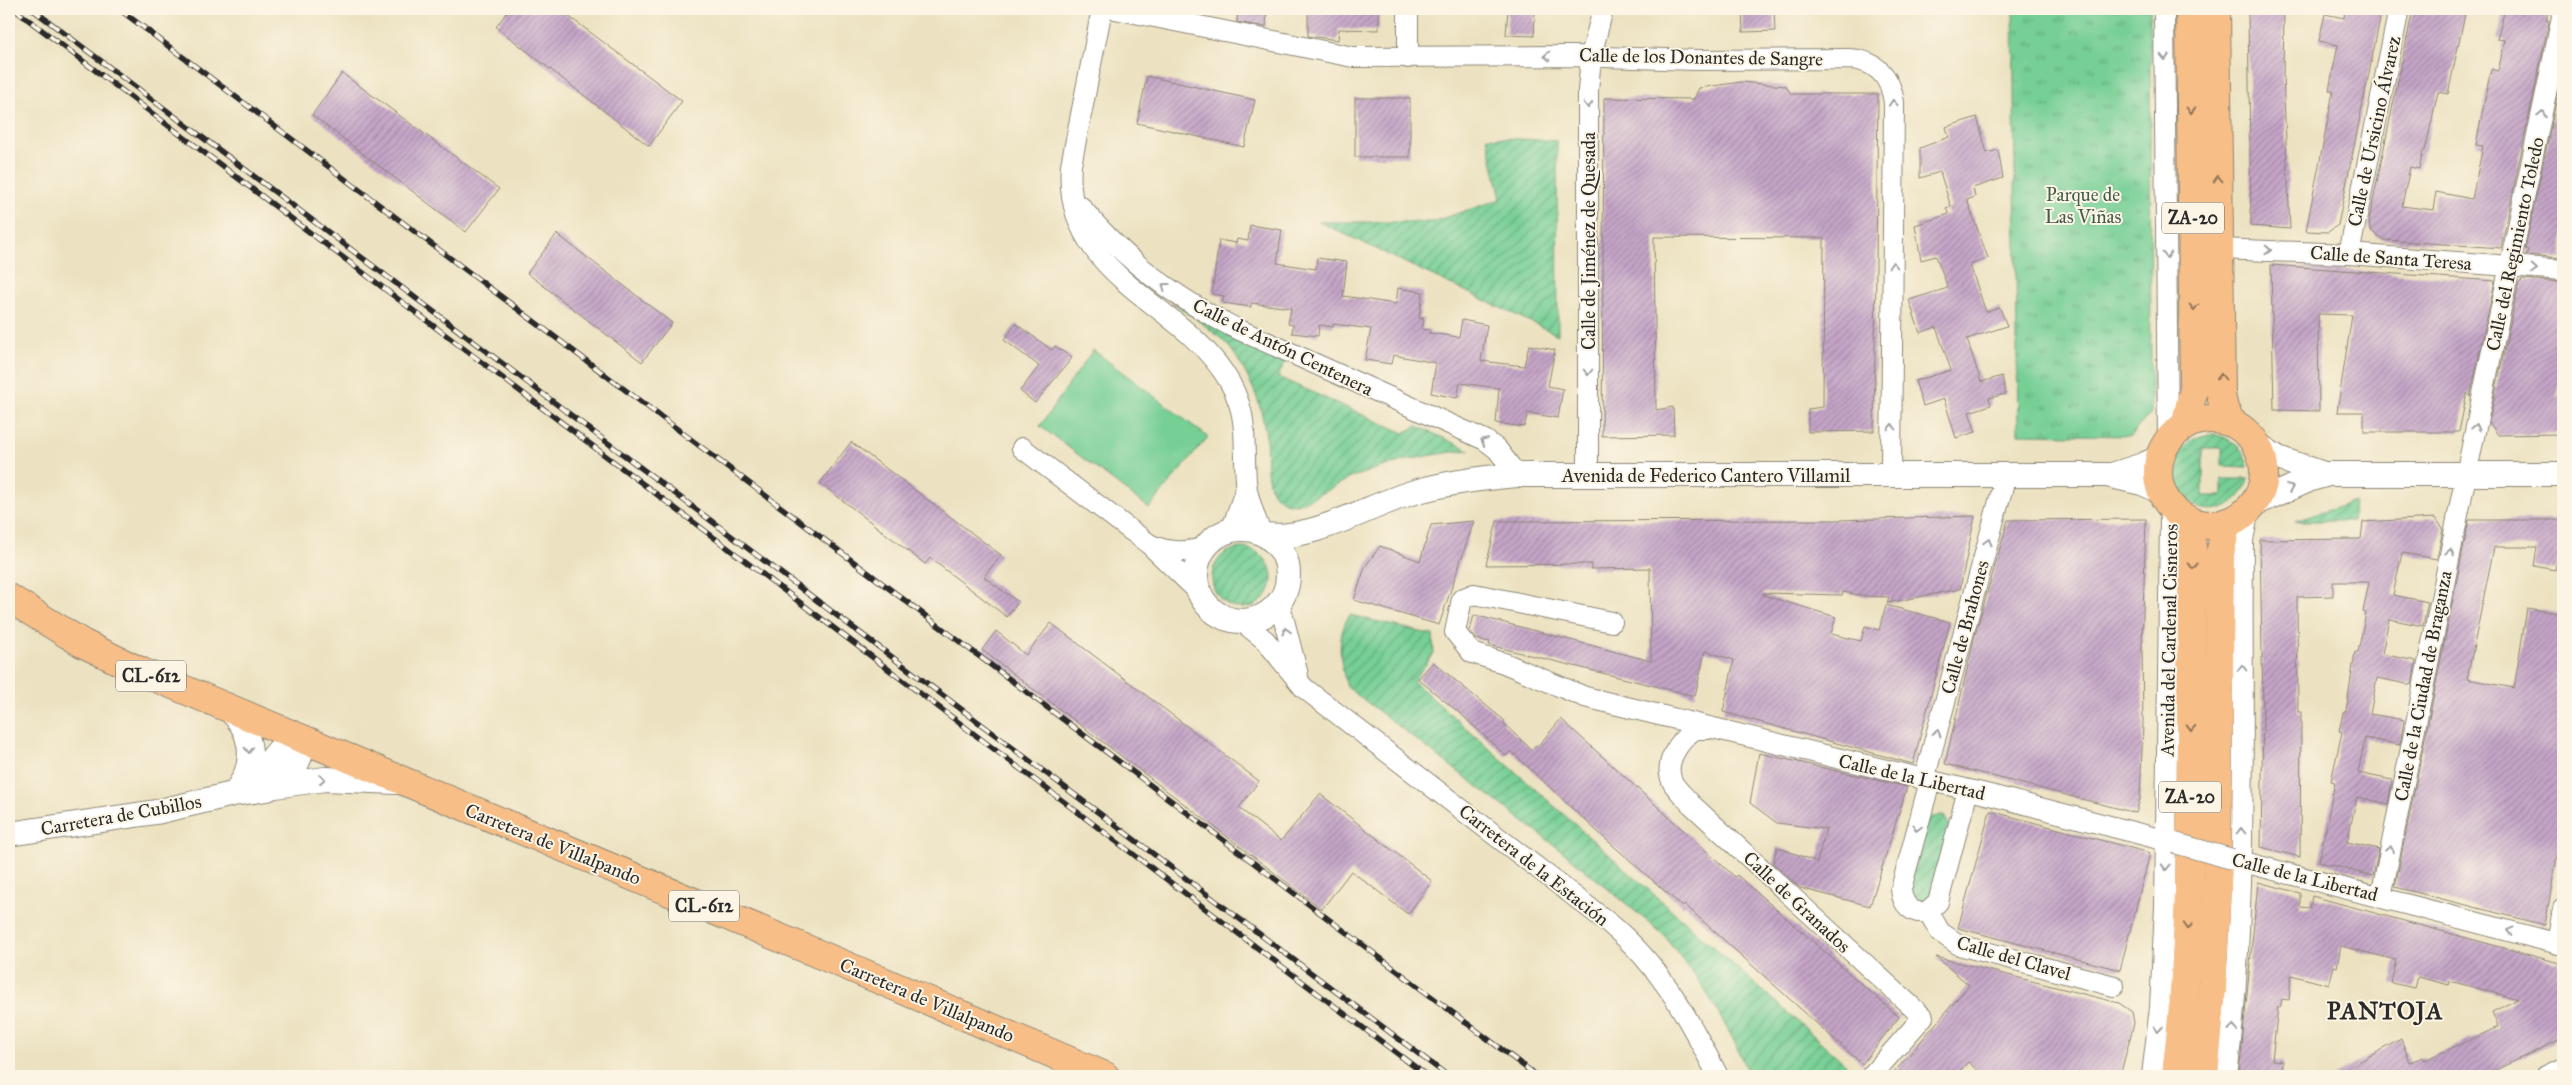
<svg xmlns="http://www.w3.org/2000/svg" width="2572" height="1085" viewBox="0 0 2572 1085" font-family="'IM FELL Great Primer',serif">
<defs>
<pattern id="grass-tufts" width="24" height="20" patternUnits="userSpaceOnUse" patternTransform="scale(1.25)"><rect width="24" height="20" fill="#76cf95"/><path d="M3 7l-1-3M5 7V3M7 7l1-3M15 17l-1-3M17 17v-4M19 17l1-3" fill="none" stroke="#61a87a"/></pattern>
<pattern id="garden-furrows" width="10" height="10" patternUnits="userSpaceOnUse" patternTransform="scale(1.25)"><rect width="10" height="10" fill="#76cf95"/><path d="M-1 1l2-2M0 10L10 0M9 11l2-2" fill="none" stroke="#61a87a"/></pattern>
<pattern id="building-hatch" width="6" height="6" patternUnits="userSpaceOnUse" patternTransform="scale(1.25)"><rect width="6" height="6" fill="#c5a5c8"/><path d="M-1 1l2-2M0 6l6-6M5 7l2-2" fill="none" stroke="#a087a3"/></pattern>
</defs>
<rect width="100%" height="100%" fill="#fcf5e5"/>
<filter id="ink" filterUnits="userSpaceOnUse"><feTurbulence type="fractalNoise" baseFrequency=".02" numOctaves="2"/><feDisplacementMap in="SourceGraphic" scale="10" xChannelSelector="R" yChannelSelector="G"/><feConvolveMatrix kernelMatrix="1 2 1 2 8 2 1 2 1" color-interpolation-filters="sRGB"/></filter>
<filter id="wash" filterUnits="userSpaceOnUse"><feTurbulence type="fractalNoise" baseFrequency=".0096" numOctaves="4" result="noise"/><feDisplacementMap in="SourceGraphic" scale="20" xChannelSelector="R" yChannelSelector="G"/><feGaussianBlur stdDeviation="1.12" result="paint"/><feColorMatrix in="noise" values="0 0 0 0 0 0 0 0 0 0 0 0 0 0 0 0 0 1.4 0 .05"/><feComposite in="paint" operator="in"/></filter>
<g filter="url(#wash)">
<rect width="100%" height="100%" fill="#ece2c1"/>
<path fill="url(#grass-tufts)" stroke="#507d60" d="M 2013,9 L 2150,9 L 2151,413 L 2130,436 L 2018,434 Z"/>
<g fill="url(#garden-furrows)" stroke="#507d60">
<path d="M 1487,137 L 1557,141 L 1558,335 L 1319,222 L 1431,222 L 1501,199 Z"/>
<path d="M 1170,300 L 1285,361 L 1278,377 L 1404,433 L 1417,426 L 1470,450 C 1430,454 1391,462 1353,477 C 1334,486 1317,497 1297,504 C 1260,503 1268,463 1266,437 C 1265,427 1262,417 1260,407 C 1255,390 1246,373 1237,358 C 1225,336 1190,316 1170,300 Z"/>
<path d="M 2213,434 C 2232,438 2245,448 2248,467 L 2222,466 L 2222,448 L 2203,448 L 2203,496 L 2222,496 L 2222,479 L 2248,479 C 2245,491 2238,500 2227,506 C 2176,529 2148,439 2213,434 Z"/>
<path d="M 2354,502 L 2352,521 L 2295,521 Z"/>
<circle cx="1242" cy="578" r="30"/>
<path d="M 1350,615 L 1433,635 L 1434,654 L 1413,681 L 1850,1068 L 1844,1076 L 1749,1076 L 1733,1039 L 1704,988 L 1664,935 L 1562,851 L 1347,687 C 1340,663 1335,636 1350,615 Z"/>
<path d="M 1944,816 L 1952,829 L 1934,895 L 1922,902 L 1915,901 L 1909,885 L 1928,820 L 1932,817 Z"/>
</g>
<path fill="#76cf95" stroke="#507d60" d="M 1093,350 L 1208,437 L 1149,508 L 1040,426 Z"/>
<g id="blocks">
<g fill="url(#building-hatch)">
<path d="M 509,9 L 559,9 L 682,101 L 649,146 L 496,27 Z"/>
<path d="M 1238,9 L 1267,9 L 1266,27 L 1237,22 Z"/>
<path d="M 1308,9 L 1379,9 L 1379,30 L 1339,29 L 1338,40 L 1308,36 Z"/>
<path d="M 1508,9 L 1535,9 L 1534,36 L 1506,35 Z"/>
<path d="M 1742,9 L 1774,9 L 1775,31 L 1743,32 Z"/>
<path d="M 2248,9 L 2284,9 L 2283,76 L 2290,229 L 2251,226 Z"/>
<path d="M 2345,9 L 2382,9 L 2338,225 L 2328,232 L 2306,231 L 2329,114 L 2333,91 L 2329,90 L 2338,45 L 2319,41 L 2325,14 L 2344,18 Z"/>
<path d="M 2413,9 L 2466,9 L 2448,94 L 2438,92 L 2425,151 L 2423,151 L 2419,169 L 2410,167 L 2402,206 L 2433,210 L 2436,192 L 2472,199 L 2483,146 L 2476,145 L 2484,103 L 2491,69 L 2498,71 L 2505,40 L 2497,39 L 2505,9 L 2549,9 L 2546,20 L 2549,21 L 2501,248 L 2385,240 L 2378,237 L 2370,229 L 2369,220 Z"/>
<path d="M 2563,69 L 2563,258 L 2526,255 L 2528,250 L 2525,249 Z"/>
<path d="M 342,73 L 499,189 L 466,232 L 312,115 Z"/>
<path d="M 1147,76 L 1255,100 L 1244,147 L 1137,123 Z"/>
<path d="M 1741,82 L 1786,86 L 1791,94 L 1878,94 L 1874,431 L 1808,432 L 1808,409 L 1823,407 L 1824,238 L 1654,237 L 1656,410 L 1673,407 L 1674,435 L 1602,436 L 1604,98 L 1694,99 L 1699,88 Z"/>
<rect x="1355" y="98" width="55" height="59"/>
<path d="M 1977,117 L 1987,153 L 1998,150 L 2003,178 L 1973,188 L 1975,197 L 1967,200 L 1988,258 L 1970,265 L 1986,312 L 2000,308 L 2007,326 L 1967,339 L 1981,382 L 2002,376 L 2006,394 L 1989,398 L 1991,405 L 1969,412 L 1976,432 L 1956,438 L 1944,399 L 1923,406 L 1915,381 L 1951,370 L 1936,327 L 1920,333 L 1909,300 L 1948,288 L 1936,256 L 1921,260 L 1915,225 L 1949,214 L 1946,209 L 1951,207 L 1940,172 L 1920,178 L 1920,148 L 1949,137 L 1946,127 Z"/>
<path d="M 1250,225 L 1282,230 L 1277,263 L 1316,269 L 1317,258 L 1347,262 L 1343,296 L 1396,304 L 1398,288 L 1423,292 L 1419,318 L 1424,319 L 1422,329 L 1430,330 L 1429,333 L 1459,337 L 1462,320 L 1487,325 L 1481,361 L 1524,366 L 1529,345 L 1555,350 L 1548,386 L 1563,389 L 1558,418 L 1528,413 L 1524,427 L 1496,423 L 1499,388 L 1460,383 L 1457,398 L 1431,393 L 1436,363 L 1393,355 L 1391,364 L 1365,360 L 1371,329 L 1333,324 L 1333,327 L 1319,325 L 1318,336 L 1292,333 L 1293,325 L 1288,324 L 1291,308 L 1251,303 L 1251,307 L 1222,303 L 1224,296 L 1212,294 L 1219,240 L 1236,243 L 1237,239 L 1248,241 Z"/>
<path d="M 557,234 L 672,323 L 642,362 L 527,273 Z"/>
<path d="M 2271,265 L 2495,281 L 2470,397 L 2467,393 L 2459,432 L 2364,432 L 2364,412 L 2337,412 L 2352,315 L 2318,314 L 2319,411 L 2274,410 Z"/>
<path d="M 2522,279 L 2563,282 L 2563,368 L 2557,398 L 2563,398 L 2563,434 L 2498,435 L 2489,422 L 2519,282 L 2521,282 Z"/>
<path d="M 1016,324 L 1052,350 L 1055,346 L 1072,358 L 1035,403 L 1020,391 L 1039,366 L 1004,340 Z"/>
<path d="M 851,442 L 1001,555 L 984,577 L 1018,602 L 1007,617 L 930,558 L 925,564 L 820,483 Z"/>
<path d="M 1975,516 L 1960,589 L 1887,603 L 1889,597 L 1865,596 L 1843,592 L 1842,595 L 1763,593 L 1763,595 L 1836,617 L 1831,634 L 1861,641 L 1865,626 L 1879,630 L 1886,605 L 1950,622 L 1913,764 L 1723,712 L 1734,660 L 1705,651 L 1695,696 L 1489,645 L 1490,642 L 1476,639 L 1470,631 L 1474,615 L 1651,661 L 1650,568 L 1591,569 L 1591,564 L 1486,565 L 1497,521 L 1841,520 Z"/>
<path d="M 2435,518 L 2443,528 L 2437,559 L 2402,553 L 2393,595 L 2428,602 L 2423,626 L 2389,619 L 2382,654 L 2416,661 L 2412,685 L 2377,678 L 2370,714 L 2404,720 L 2400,745 L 2365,738 L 2358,773 L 2392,780 L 2388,804 L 2357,797 L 2347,842 L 2379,849 L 2373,876 L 2319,862 L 2335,782 L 2331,781 L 2342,732 L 2339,731 L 2343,713 L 2346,711 L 2355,652 L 2358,652 L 2366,613 L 2363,612 L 2369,582 L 2333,582 L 2333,596 L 2297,597 L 2298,712 L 2301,712 L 2300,857 L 2261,847 L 2263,712 L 2260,540 L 2361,539 L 2363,522 Z"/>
<path d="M 2146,519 L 2142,648 L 2143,724 L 2140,799 L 2136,813 L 1945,764 L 1975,635 L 2008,520 Z"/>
<path d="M 2469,520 L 2563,520 L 2563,556 L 2558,555 L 2555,570 L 2534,566 L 2537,547 L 2494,547 L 2467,679 L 2514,688 L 2527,608 L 2563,614 L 2563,821 L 2545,925 L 2395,887 Z"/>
<path d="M 1474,521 L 1439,625 L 1354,600 L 1365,567 L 1380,546 L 1420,561 L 1431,525 Z"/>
<path d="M 1051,623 L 1259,781 L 1239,808 L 1281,841 L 1320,794 L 1432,881 L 1408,914 L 1351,871 L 1322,909 L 982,650 L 996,631 L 1026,655 Z"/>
<path d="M 1433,662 L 1505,721 L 1503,723 L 1532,750 L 1536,745 L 1538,746 L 1561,719 L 1735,877 L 1737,875 L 1899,1017 L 1862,1064 L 1685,905 L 1683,907 L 1601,835 L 1511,751 L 1506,756 L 1463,716 L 1418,679 Z"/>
<path d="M 1759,753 L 1907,787 L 1870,906 L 1800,888 L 1773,863 L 1777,847 L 1817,862 L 1826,829 L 1777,823 L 1750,803 Z"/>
<path d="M 1990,811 L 2150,853 L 2120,970 L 1958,928 Z"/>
<path d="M 2258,882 L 2300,893 L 2300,907 L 2310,908 L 2312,896 L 2563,964 L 2563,1038 L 2483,1076 L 2333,1076 L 2401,1039 L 2410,1062 L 2423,1057 L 2425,1060 L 2498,1027 L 2492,1012 L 2518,999 L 2450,981 L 2449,985 L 2418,977 L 2415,988 L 2391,983 L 2396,960 L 2341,946 L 2337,967 L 2334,966 L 2329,985 L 2291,975 L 2289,1000 L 2282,999 L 2280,1008 L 2278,1007 L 2272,1060 L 2283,1061 L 2282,1076 L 2239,1076 Z"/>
<path d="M 1936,957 L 2119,1003 L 2132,1012 L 2134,1023 L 2120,1076 L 1984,1076 L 1968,1062 L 1955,1076 L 1891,1076 L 1969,985 Z"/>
</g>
</g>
</g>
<g filter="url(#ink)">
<use href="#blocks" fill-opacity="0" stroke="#8c8676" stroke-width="1"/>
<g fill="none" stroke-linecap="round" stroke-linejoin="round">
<defs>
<g id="minor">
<path d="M 1102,9 L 1071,165 C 1062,275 1175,299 1224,373 C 1253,416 1241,445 1247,490 C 1250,504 1256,520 1261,533"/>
<path d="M 1115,9 L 1353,57 L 1573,56 L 1695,60 L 1849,59 C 1876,60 1891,77 1894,103 L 1891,476"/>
<path d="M 1408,9 L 1408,58"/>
<path d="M 2164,9 L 2168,441"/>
<path d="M 1080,206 C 1122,258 1174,297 1233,327 L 1485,440 L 1497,449 L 1517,475"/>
<path d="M 2219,249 L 2349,254 L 2563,270"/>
<path d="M 2349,254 L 2399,9"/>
<path d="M 1022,448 L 1149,544 L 1199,592"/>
<path d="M 1588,474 L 1588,91 L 1591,56 L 1603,9"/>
<path d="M 1231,531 L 1246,488"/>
<path d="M 1151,545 C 1168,553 1190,553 1208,546"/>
<path d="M 1279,601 L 1298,675"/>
<path d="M 1241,621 L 1265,640 L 1304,688 L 1609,923 C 1662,967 1687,1016 1718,1076"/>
<path d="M 1612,622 L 1474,594 L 1462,599 L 1455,632 L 1472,653 L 1504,663 L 1585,697 L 1994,796 L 2175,843"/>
<path d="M 1708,729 L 1695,729 C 1680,740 1662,763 1673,783 C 1677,790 1685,797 1691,804 L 1923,1017 L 1871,1076"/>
<path d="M 1924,780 L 2006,475"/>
<path d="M 1930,781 L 1901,889 C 1902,904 1912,916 1928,911 L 1938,902 L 1968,790"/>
<path d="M 2232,859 L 2563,945"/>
<path d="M 2381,897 L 2466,475 L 2563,12"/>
<path d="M 1928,911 L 1940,932 L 1959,945 L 2114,986"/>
<path d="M 2557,944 L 2563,909"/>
<path d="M 2152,1076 L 2160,1007 L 2165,907 L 2170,520 L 2169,503"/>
<path d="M 2227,1076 C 2249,899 2241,719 2243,540 L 2249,509"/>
<path d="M 2546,1076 L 2563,1068"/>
</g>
<g id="tertiary">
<path d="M 2255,443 L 2278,458 L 2324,474 L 2563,474"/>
<path d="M 2112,475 L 2143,465 L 2160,457"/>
<path d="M 2252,505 L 2311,479 L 2329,474"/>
<circle cx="1242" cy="575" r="46"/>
<path d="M 1265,535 C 1310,541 1365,508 1408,494 C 1443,483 1481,478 1517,475 L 2107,475 L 2142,483 L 2162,492"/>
<path d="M 228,709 C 252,729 257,760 239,787"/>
<path d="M 275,786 L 325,779 L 396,782"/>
<path d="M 9,834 L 156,812 L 233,794 L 267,789 L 281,782 L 294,770 L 301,754 L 302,739 L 279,750 L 250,785 L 233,794"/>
</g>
<path id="primary" d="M 9,598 L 82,643 L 142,672 L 840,963 L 1105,1076"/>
<g id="trunk">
<path d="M 2216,9 L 2221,394 L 2224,409 L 2232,423"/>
<circle cx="2211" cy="472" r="53"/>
<path d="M 2185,426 L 2194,388 L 2190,9"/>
<path d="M 2176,1076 C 2197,903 2188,728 2193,554 L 2190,532 L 2185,518"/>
<path d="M 2204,1076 L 2212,989 L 2217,885 L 2220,554 L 2227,522"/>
</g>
</defs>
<use href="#minor" stroke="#8c8676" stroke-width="22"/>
<use href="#tertiary" stroke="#8c8676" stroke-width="26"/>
<use href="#primary" stroke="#8c8676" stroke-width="30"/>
<use href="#trunk" stroke="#8c8676" stroke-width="30"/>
<use href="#minor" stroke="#fff" stroke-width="20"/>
<use href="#tertiary" stroke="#fff" stroke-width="24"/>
<use href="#primary" stroke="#f7be87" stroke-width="28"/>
<use href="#trunk" stroke="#f7be87" stroke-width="28"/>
<defs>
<g id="rail">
<path d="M 14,9 L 1427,1076"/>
<path d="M 32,9 L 1448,1076"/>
<path d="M 119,9 L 1537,1076"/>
</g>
</defs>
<use href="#rail" stroke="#2b2b2b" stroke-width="5.5"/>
<use href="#rail" stroke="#fcf5e5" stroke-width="4" stroke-dasharray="11" stroke-linecap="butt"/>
<defs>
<path id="minor-bridge" d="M 2175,843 L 2232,859"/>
</defs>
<use href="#minor-bridge" stroke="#8c8676" stroke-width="22" stroke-linecap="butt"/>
<use href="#minor-bridge" stroke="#fff" stroke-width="20"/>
</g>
<defs><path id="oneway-chevron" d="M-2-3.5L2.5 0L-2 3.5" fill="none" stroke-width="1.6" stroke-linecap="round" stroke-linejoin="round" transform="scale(1.25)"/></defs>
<g stroke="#a0a0a0">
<use href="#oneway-chevron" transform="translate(1547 56) rotate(179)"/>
<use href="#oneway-chevron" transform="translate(2165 57) rotate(89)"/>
<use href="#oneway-chevron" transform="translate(1893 103) rotate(-94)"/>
<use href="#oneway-chevron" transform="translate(1588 105) rotate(90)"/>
<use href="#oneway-chevron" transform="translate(2542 114) rotate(-78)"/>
<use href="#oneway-chevron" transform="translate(2268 250) rotate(2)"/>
<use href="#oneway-chevron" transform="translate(2167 255) rotate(89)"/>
<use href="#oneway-chevron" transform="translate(1893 265) rotate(-90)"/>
<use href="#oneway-chevron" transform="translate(2534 269) rotate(3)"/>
<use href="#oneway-chevron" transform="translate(1165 286) rotate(-144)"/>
<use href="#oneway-chevron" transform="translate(1588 372) rotate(90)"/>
<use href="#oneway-chevron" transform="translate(1892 427) rotate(-90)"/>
<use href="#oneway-chevron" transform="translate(2476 427) rotate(-78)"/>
<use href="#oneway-chevron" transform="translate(1484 441) rotate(-152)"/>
<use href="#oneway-chevron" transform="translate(2290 488) rotate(-22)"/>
<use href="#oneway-chevron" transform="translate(1988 542) rotate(-75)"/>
<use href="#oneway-chevron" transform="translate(2450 552) rotate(-79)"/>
<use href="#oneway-chevron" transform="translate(1286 631) rotate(-105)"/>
<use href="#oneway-chevron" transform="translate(2242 668) rotate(-90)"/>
<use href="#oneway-chevron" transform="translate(1937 733) rotate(-75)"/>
<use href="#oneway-chevron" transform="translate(249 750) rotate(88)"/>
<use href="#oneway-chevron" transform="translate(322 779) rotate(-4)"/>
<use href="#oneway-chevron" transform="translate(1917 828) rotate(105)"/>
<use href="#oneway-chevron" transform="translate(2241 831) rotate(-90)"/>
<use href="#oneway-chevron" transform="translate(2390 849) rotate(-79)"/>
<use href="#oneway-chevron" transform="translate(2166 867) rotate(91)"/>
<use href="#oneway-chevron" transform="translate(2510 931) rotate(-165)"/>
<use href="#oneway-chevron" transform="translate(2233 1028) rotate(-84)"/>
<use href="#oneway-chevron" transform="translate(2158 1029) rotate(96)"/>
</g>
<g stroke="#917459">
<use href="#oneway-chevron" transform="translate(2191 110) rotate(89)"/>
<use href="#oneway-chevron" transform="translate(2218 179) rotate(-91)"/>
<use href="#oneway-chevron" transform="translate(2194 307) rotate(90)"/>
<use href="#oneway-chevron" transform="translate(2221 377) rotate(-90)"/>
<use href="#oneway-chevron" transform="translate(2193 566) rotate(91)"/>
<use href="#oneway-chevron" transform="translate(2191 728) rotate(91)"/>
<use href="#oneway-chevron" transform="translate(2188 926) rotate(93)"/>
</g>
</g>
<g text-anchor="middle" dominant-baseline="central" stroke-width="4" stroke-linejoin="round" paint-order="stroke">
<g fill="#fcf5e5" stroke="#6a6863" stroke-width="1">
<rect x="2162" y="202.5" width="62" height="31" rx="4"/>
<rect x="116" y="660.5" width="70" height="31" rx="4"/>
<rect x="2159" y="781.5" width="62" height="31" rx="4"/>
<rect x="669" y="890.5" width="70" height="31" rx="4"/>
</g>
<g font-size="18" font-weight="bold" fill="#2b2b2b">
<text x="2193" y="218">ZA-20</text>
<text x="151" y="676">CL-612</text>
<text x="2190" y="797">ZA-20</text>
<text x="704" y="906">CL-612</text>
</g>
<g font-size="19" fill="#2b2b2b" stroke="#fcf5e5">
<text transform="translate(1701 57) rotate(1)">Calle de los Donantes de Sangre</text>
<text transform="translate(2374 131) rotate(-78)">Calle de Ursicino Álvarez</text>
<text transform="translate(1588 241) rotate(-90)">Calle de Jiménez de Quesada</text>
<text transform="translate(2515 244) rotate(-78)">Calle del Regimiento Toledo</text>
<text transform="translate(2391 258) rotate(4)">Calle de Santa Teresa</text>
<text transform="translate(1283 347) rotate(26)">Calle de Antón Centenera</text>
<text x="1706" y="475">Avenida de Federico Cantero Villamil</text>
<text transform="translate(1965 627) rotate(-75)">Calle de Brahones</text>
<text transform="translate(2169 640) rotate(-89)">Avenida del Cardenal Cisneros</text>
<text transform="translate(2423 686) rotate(-79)">Calle de la Ciudad de Braganza</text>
<text transform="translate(1912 777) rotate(13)">Calle de la Libertad</text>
<text transform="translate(121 815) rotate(-10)">Carretera de Cubillos</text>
<text transform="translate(553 844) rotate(22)">Carretera de Villalpando</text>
<text transform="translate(1534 865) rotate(38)">Carretera de la Estación</text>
<text transform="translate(2305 877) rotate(14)">Calle de la Libertad</text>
<text transform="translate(1797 902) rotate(43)">Calle de Granados</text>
<text transform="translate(2014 958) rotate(16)">Calle del Clavel</text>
<text transform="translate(927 1000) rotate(23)">Carretera de Villalpando</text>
</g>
<g font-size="19" fill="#425c4b" stroke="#fcf5e5">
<text x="2083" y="194">Parque de<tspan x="2083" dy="22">Las Viñas</tspan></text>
</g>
<g font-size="24" font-weight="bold" letter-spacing="1" fill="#2b2b2b" stroke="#fcf5e5">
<text x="2385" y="1011">PANTOJA</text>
</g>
</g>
<rect width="2572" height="1085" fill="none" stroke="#fcf5e5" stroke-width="30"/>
</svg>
